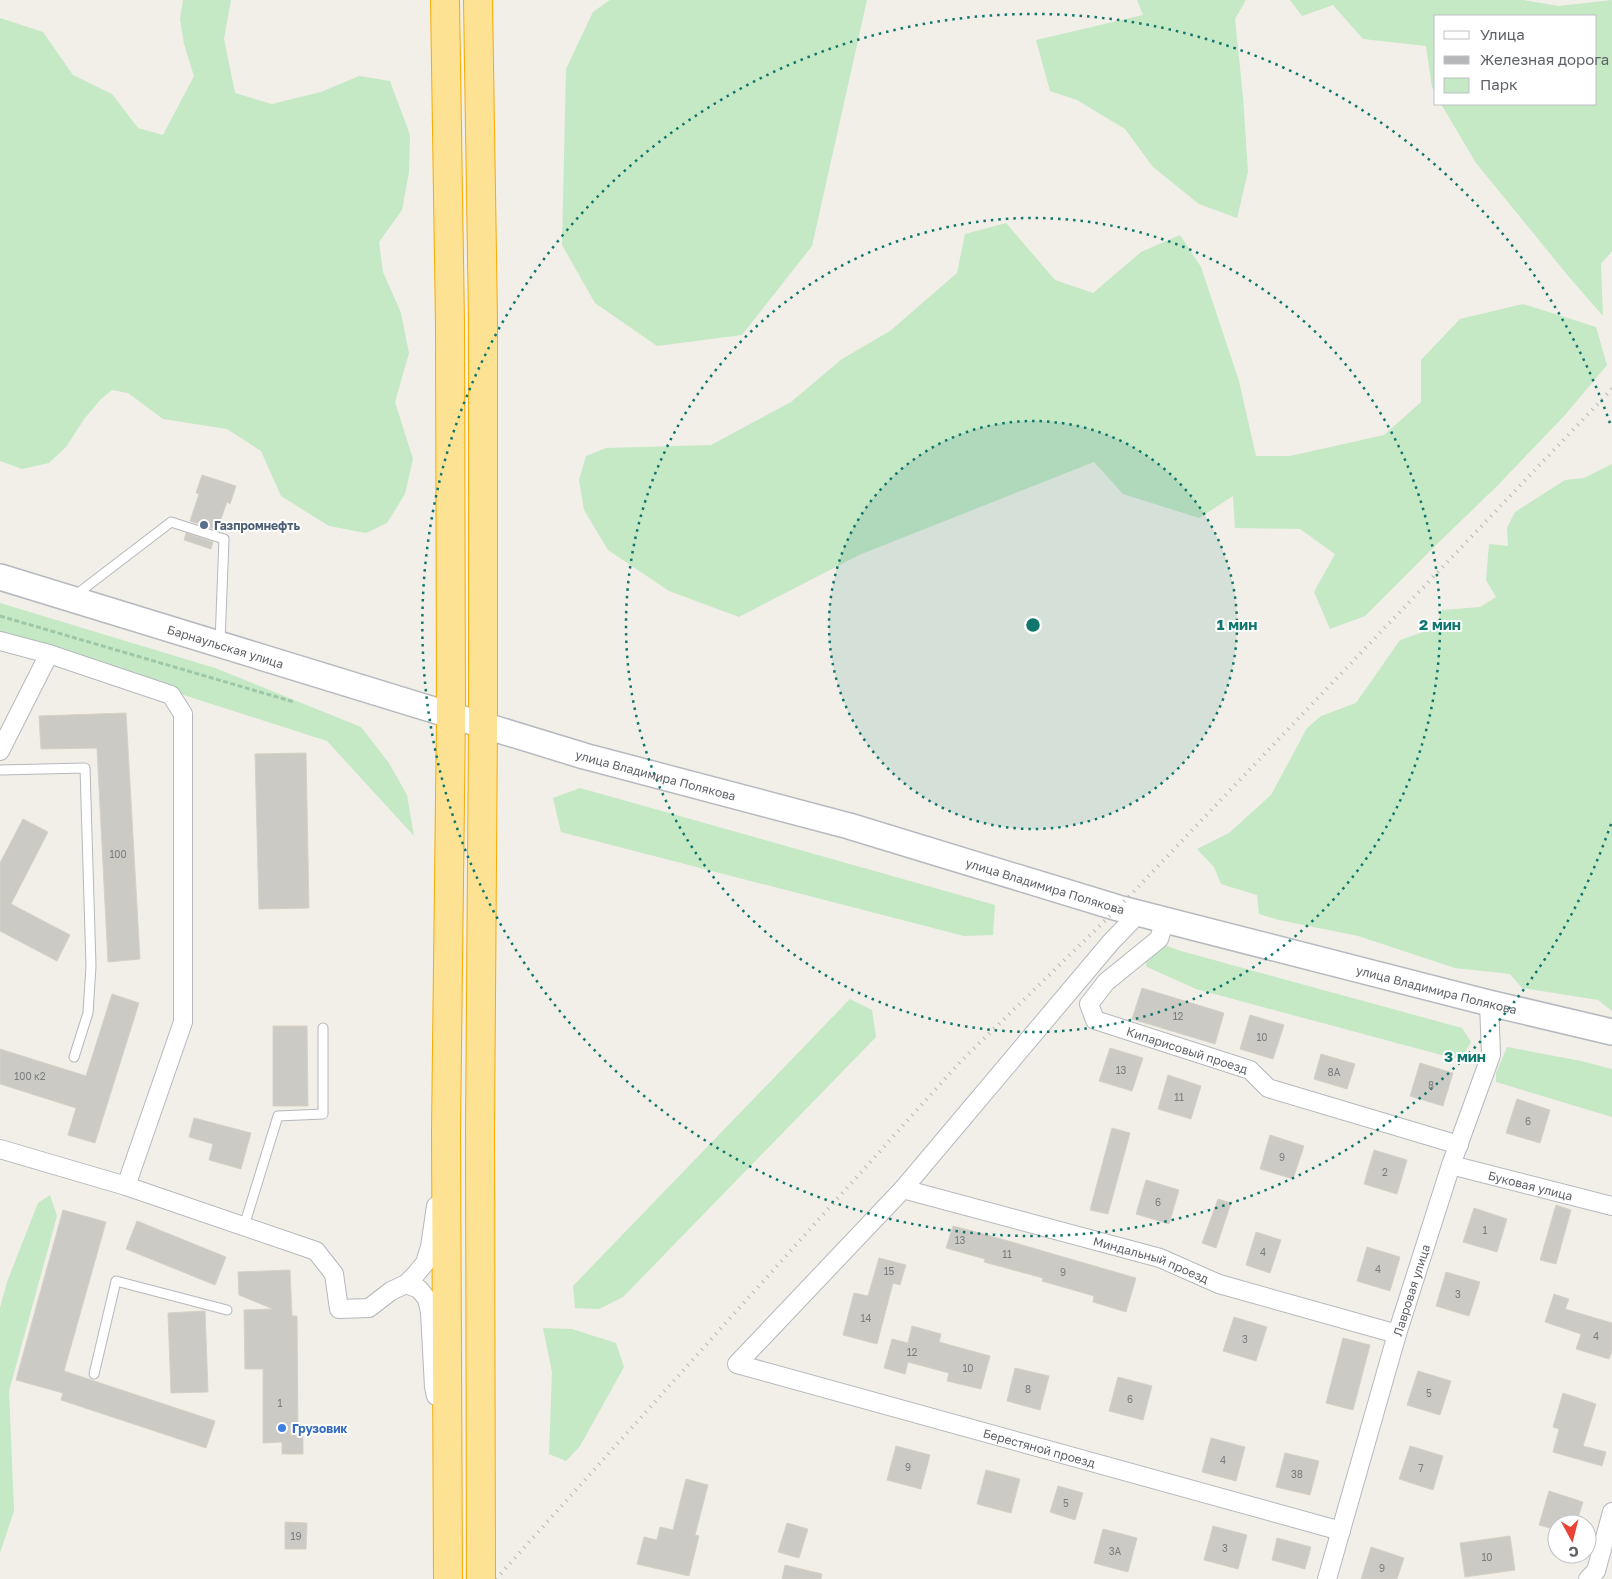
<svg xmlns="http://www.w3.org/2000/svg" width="1612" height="1579" viewBox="0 0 1612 1579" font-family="'Golos Text',sans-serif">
<rect width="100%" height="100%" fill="#f1efe8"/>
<g fill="#c5e8c5">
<path d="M 183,0 L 231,0 L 224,39 L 235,93 L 272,104 L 321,92 L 359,76 L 390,81 L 410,135 L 409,172 L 402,210 L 379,242 L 383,272 L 401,313 L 409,353 L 395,402 L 413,459 L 405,494 L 387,523 L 366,533 L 329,526 L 281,496 L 261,451 L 227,429 L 163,419 L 128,393 L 112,390 L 101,399 L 85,418 L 66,447 L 49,463 L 22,469 L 0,461 L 0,18 L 43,32 L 73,75 L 112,94 L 138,128 L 163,135 L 194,76 L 184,44 L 180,19 Z"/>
<path d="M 610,0 L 867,0 L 812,246 L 742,335 L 657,346 L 595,303 L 562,245 L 566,69 L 593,12 Z"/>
<path d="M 1137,0 L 1246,0 L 1235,19 L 1243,97 L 1248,172 L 1237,218 L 1199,204 L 1153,167 L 1125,129 L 1077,100 L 1050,91 L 1036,40 L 1143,15 Z"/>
<path d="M 1290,0 L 1523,0 L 1559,6 L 1612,0 L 1612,251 L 1601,264 L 1603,316 L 1569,277 L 1476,163 L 1441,104 L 1596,104 L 1596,16 L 1436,16 L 1436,94 L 1432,87 L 1426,46 L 1363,39 L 1333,5 L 1302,16 Z"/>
<path d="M 1006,223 L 1055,280 L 1093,293 L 1141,252 L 1180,235 L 1201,267 L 1239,381 L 1256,456 L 1290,456 L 1384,435 L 1421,402 L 1421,360 L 1460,319 L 1523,304 L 1596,327 L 1607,365 L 1565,415 L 1497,486 L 1433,548 L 1365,616 L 1330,629 L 1314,592 L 1335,554 L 1300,529 L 1235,528 L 1233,496 L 1199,518 L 1123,494 L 1094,462 L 859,555 L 739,617 L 669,591 L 608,550 L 584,510 L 579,480 L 586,456 L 606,448 L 711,445 L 791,402 L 842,359 L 890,331 L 957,273 L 965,234 Z"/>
<path d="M 1612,464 L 1612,1011 L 1598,1000 L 1522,988 L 1510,974 L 1455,968 L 1358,936 L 1279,920 L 1259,914 L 1257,895 L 1221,884 L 1214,867 L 1197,849 L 1229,833 L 1271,795 L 1307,728 L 1321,716 L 1356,703 L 1400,640 L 1435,628 L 1442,610 L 1480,607 L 1496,597 L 1486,580 L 1489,544 L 1508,546 L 1507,528 L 1515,512 L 1565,480 L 1584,478 Z"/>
<path d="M 0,603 L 215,668 L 361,727 L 389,763 L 407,795 L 414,836 L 327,741 L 0,636 Z"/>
<path d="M 580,788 L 995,905 L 993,935 L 964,936 L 561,832 L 553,798 Z"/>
<path d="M 1159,943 L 1181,951 L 1462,1028 L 1471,1042 L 1460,1060 L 1196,989 L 1147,967 L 1143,954 Z"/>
<path d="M 850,999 L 872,1010 L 876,1037 L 623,1297 L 599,1309 L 575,1308 L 573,1286 Z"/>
<path d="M 1507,1047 L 1581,1061 L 1612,1069 L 1612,1117 L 1496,1082 L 1496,1073 Z"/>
<path d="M 50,1195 L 57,1216 L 9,1391 L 14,1511 L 0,1553 L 0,1308 L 7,1282 L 38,1203 Z"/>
<path d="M 543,1328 L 572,1329 L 616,1343 L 624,1367 L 580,1446 L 566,1461 L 549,1454 L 552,1372 Z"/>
</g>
<g fill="#cccac5" stroke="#d6d1c6">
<path d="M 202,475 L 236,486 L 230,504 L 227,502 L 217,530 L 190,521 L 199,494 L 196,493 Z"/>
<path d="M 186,533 L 213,542 L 211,549 L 184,540 Z"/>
<path d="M 126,713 L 140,959 L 108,962 L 97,748 L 41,749 L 39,716 Z"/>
<path d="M 306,753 L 309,908 L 259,909 L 255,754 Z"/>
<path d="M 23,819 L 48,832 L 11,904 L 70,935 L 57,961 L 0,931 L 0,863 Z"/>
<path d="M 1142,988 L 1224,1013 L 1215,1044 L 1132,1019 Z"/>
<path d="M 112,994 L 139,1003 L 95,1143 L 68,1135 L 76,1108 L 0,1084 L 0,1049 L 86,1076 Z"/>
<path d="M 1250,1015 L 1284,1025 L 1273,1059 L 1240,1049 Z"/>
<path d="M 273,1026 L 307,1026 L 308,1106 L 273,1106 Z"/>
<path d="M 1110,1048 L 1143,1058 L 1132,1091 L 1099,1081 Z"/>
<path d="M 1321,1054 L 1355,1064 L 1347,1089 L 1314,1079 Z"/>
<path d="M 1420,1063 L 1453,1073 L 1443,1106 L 1410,1096 Z"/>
<path d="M 1168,1075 L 1201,1086 L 1191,1119 L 1158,1109 Z"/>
<path d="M 1517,1099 L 1550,1110 L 1540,1143 L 1506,1133 Z"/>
<path d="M 194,1118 L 251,1133 L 241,1169 L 209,1160 L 213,1144 L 189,1137 Z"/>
<path d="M 1112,1128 L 1130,1133 L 1108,1214 L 1090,1210 Z"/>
<path d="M 1270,1135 L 1304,1146 L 1293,1179 L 1260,1169 Z"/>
<path d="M 1374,1150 L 1407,1160 L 1397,1194 L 1364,1184 Z"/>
<path d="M 1146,1180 L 1179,1190 L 1169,1224 L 1136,1214 Z"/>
<path d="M 1218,1199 L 1231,1203 L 1216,1248 L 1202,1243 Z"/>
<path d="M 1556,1205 L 1571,1210 L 1556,1264 L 1540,1260 Z"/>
<path d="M 1474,1208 L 1507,1219 L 1497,1252 L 1463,1242 Z"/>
<path d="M 63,1210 L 106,1222 L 64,1371 L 215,1421 L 206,1448 L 61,1400 L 63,1393 L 16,1380 Z"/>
<path d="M 137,1221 L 226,1257 L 215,1285 L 126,1249 Z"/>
<path d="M 953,1226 L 991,1236 L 1136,1278 L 1126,1312 L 1093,1302 L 1094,1296 L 1042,1281 L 1043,1278 L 984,1262 L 985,1259 L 946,1248 Z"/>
<path d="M 1256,1232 L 1281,1240 L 1270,1273 L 1246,1265 Z"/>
<path d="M 1367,1247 L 1400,1257 L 1390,1291 L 1357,1281 Z"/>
<path d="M 879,1258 L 906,1265 L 900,1285 L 893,1283 L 877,1344 L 843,1335 L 854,1293 L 868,1296 Z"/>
<path d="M 290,1270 L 292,1316 L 297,1316 L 298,1436 L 303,1436 L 303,1454 L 282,1454 L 282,1442 L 263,1443 L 263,1369 L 245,1369 L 244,1310 L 273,1309 L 239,1295 L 238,1272 Z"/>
<path d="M 1446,1272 L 1480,1282 L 1469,1316 L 1436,1306 Z"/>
<path d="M 1554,1294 L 1569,1299 L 1565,1309 L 1612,1323 L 1612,1351 L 1609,1359 L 1576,1349 L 1581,1334 L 1545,1322 Z"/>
<path d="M 205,1311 L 208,1392 L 171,1393 L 168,1313 Z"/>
<path d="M 1234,1317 L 1267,1327 L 1256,1361 L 1223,1351 Z"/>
<path d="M 912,1326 L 941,1334 L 939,1342 L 990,1356 L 981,1389 L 947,1381 L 949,1373 L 908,1362 L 905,1374 L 884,1368 L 892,1339 L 908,1343 Z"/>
<path d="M 1343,1338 L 1370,1345 L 1353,1410 L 1326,1403 Z"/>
<path d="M 1015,1368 L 1049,1376 L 1040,1410 L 1007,1401 Z"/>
<path d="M 1418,1371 L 1451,1381 L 1440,1415 L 1407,1405 Z"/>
<path d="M 1118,1377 L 1152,1386 L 1143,1420 L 1109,1411 Z"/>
<path d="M 1563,1393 L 1596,1404 L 1583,1446 L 1606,1452 L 1602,1466 L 1553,1452 L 1559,1429 L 1553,1427 Z"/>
<path d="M 1211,1438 L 1245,1447 L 1236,1481 L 1202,1472 Z"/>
<path d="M 896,1446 L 930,1455 L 921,1489 L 887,1480 Z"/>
<path d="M 1410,1446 L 1443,1456 L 1433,1490 L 1399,1479 Z"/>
<path d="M 1285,1453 L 1319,1461 L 1310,1495 L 1276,1487 Z"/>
<path d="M 986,1470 L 1020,1479 L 1011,1513 L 977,1504 Z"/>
<path d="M 686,1479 L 708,1485 L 695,1535 L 699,1536 L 689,1576 L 637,1564 L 644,1537 L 657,1540 L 660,1527 L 673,1530 Z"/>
<path d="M 1058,1486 L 1083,1493 L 1075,1520 L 1050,1512 Z"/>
<path d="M 1549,1491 L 1583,1502 L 1576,1524 L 1557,1524 L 1557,1530 L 1539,1525 Z"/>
<path d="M 285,1522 L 307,1523 L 306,1549 L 285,1549 Z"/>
<path d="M 787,1523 L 808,1529 L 799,1558 L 778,1552 Z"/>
<path d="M 1213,1526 L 1247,1535 L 1238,1569 L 1204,1560 Z"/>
<path d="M 1103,1529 L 1137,1538 L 1128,1572 L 1094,1563 Z"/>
<path d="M 1510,1536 L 1515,1570 L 1465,1577 L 1460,1543 Z"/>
<path d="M 1277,1538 L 1311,1547 L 1305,1569 L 1272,1560 Z"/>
<path d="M 1371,1547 L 1404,1558 L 1397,1579 L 1361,1579 Z"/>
<path d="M 785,1565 L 822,1574 L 821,1579 L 782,1579 Z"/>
</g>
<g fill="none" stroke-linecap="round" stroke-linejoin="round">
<defs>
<g id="lane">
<path d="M 73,597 L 171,522 L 224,539 L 220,642"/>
<path d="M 0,770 L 85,768 L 91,966 L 88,1013 L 74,1057"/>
<path d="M 244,1226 L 278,1116 L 323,1114 L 323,1028"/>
<path d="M 94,1374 L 116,1281 L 227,1310"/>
</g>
<g id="street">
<path d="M 0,641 L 49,654 L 171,695 L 183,714 L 183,1022 L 126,1186 L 316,1251 L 334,1274 L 339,1309 L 369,1308 L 391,1291 L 406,1284 L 416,1274 L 425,1263 L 430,1247 L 436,1206"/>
<path d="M 0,751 L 49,654"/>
<path id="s1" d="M 1139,913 L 1111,942 L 903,1189 L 737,1364 L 1341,1531"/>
<path id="s2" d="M 1165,920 L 1159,939 L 1106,982 L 1089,1004 L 1095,1020 L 1250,1070 L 1268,1088 L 1459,1145"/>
<path d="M 0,1149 L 126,1186"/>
<path id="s3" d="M 1451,1165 L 1612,1206"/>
<path id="s4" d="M 903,1189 L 1160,1258 L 1219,1284 L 1397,1334"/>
<path d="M 406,1284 L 419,1289 L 427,1299 L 430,1312 L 434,1387 L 436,1396"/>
<path id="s5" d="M 1327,1579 L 1397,1334 L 1451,1165 L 1491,1055 L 1489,1003"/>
<path d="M 1588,1579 L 1596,1571 L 1612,1512"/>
</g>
<g id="secondary">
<path id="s6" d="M 0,577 L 584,756 L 849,826 L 1118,908 L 1489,1003 L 1612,1032"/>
</g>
<g id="highway">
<path d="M 445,0 L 450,324 L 451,716 L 446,1132 L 448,1579"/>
<path d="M 478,0 L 483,320 L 483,725 L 480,1132 L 481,1579"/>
</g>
</defs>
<use href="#lane" stroke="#b5b8bc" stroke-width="11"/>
<use href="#street" stroke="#b5b8bc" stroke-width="20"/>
<use href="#secondary" stroke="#b6babf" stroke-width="28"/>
<use href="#highway" stroke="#f9ab00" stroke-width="30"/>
<path stroke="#9cc7a9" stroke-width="3" stroke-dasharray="5 2.5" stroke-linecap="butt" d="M 0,616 L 294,702"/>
<use href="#lane" stroke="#fff" stroke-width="9"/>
<use href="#street" stroke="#fff" stroke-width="18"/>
<use href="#secondary" stroke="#fff" stroke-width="25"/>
<use href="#highway" stroke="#fde293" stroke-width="28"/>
<path stroke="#b6b7b8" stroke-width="4" stroke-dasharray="1 6" stroke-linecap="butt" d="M 496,1579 L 960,1062 L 1118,908 L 1612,389"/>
</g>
<circle cx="1033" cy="625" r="204" fill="#0f766e" fill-opacity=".12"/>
<g fill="none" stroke="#0f766e" stroke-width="2.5" stroke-dasharray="2.5 5">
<circle cx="1033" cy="625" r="204"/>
<circle cx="1033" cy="625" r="407"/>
<path d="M1611 824A611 611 0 1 1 1611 426"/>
</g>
<circle fill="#5c6f8a" stroke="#fff" stroke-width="2" cx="204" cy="525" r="5"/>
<circle fill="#3f7fe0" stroke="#fff" stroke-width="2" cx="282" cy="1428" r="5"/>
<g text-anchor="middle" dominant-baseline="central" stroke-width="4" stroke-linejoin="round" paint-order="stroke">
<g font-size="10" fill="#7a7d7f">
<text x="118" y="854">100</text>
<text x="1178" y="1016">12</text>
<text x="1262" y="1037">10</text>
<text x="1121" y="1070">13</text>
<text x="1334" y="1072">8А</text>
<text x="30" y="1076">100 к2</text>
<text x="1431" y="1085">8</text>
<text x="1179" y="1097">11</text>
<text x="1528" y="1121">6</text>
<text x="1282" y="1157">9</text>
<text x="1385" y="1172">2</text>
<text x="1158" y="1202">6</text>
<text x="1485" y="1230">1</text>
<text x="960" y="1240">13</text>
<text x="1263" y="1252">4</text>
<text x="1007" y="1254">11</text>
<text x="1378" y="1269">4</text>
<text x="889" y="1271">15</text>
<text x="1063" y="1272">9</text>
<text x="1458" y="1294">3</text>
<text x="866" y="1318">14</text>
<text x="1596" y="1336">4</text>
<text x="1245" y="1339">3</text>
<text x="912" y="1352">12</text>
<text x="968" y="1368">10</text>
<text x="1028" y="1389">8</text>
<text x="1429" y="1393">5</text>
<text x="1130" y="1399">6</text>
<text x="280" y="1403">1</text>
<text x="1223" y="1460">4</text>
<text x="908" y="1467">9</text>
<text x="1421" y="1468">7</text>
<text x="1297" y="1474">38</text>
<text x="1066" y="1503">5</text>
<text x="296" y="1536">19</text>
<text x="1225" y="1548">3</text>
<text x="1115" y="1551">3А</text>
<text x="1487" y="1557">10</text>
<text x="1382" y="1568">9</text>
</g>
<g font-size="12" font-weight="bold" fill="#4e5e75" stroke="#fff" text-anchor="start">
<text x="214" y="525">Газпромнефть</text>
</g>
<g font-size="12" fill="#5f6368" stroke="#fff">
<text stroke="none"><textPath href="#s6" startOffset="236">Барнаульская улица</textPath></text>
<text stroke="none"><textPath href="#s6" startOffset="685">улица Владимира Полякова</textPath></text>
<text stroke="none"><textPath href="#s6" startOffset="1090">улица Владимира Полякова</textPath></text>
<text stroke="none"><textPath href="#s6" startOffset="1495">улица Владимира Полякова</textPath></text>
<text stroke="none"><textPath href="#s2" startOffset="230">Кипарисовый проезд</textPath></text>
<text stroke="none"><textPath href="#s3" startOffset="82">Буковая улица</textPath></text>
<text stroke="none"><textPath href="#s4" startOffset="258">Миндальный проезд</textPath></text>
<text stroke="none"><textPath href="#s5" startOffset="301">Лавровая улица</textPath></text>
<text stroke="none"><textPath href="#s1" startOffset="918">Берестяной проезд</textPath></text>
</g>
<g font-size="12" font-weight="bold" fill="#366cbe" stroke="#fff" text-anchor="start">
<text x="292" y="1428">Грузовик</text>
</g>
</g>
<circle cx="1033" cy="625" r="8" fill="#0f766e" stroke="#fff" stroke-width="2.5"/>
<g font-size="15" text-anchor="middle" font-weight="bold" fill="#0f766e" stroke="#fff" stroke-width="4" stroke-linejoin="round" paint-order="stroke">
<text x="1237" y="630">1 мин</text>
<text x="1440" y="630">2 мин</text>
<text x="1465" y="1062">3 мин</text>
</g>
<rect x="1434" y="15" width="162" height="90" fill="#ffffff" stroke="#bfc1c3"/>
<rect x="1444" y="31" width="25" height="8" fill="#ffffff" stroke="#bfc1c3"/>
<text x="1480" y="40" font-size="15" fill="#5f6368">Улица</text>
<rect x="1444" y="56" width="25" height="8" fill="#b6b7b8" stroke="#bfc1c3"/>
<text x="1480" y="65" font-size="15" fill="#5f6368">Железная дорога</text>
<rect x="1444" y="78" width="25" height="15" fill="#c5e8c5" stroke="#bfc1c3"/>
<text x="1480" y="90" font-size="15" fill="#5f6368">Парк</text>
<g transform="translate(1572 1539) rotate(173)"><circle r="24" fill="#ffffff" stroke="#bfc1c3"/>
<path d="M0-4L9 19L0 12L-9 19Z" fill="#ea4335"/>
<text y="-8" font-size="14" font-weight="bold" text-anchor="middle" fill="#5f6368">С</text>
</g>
</svg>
